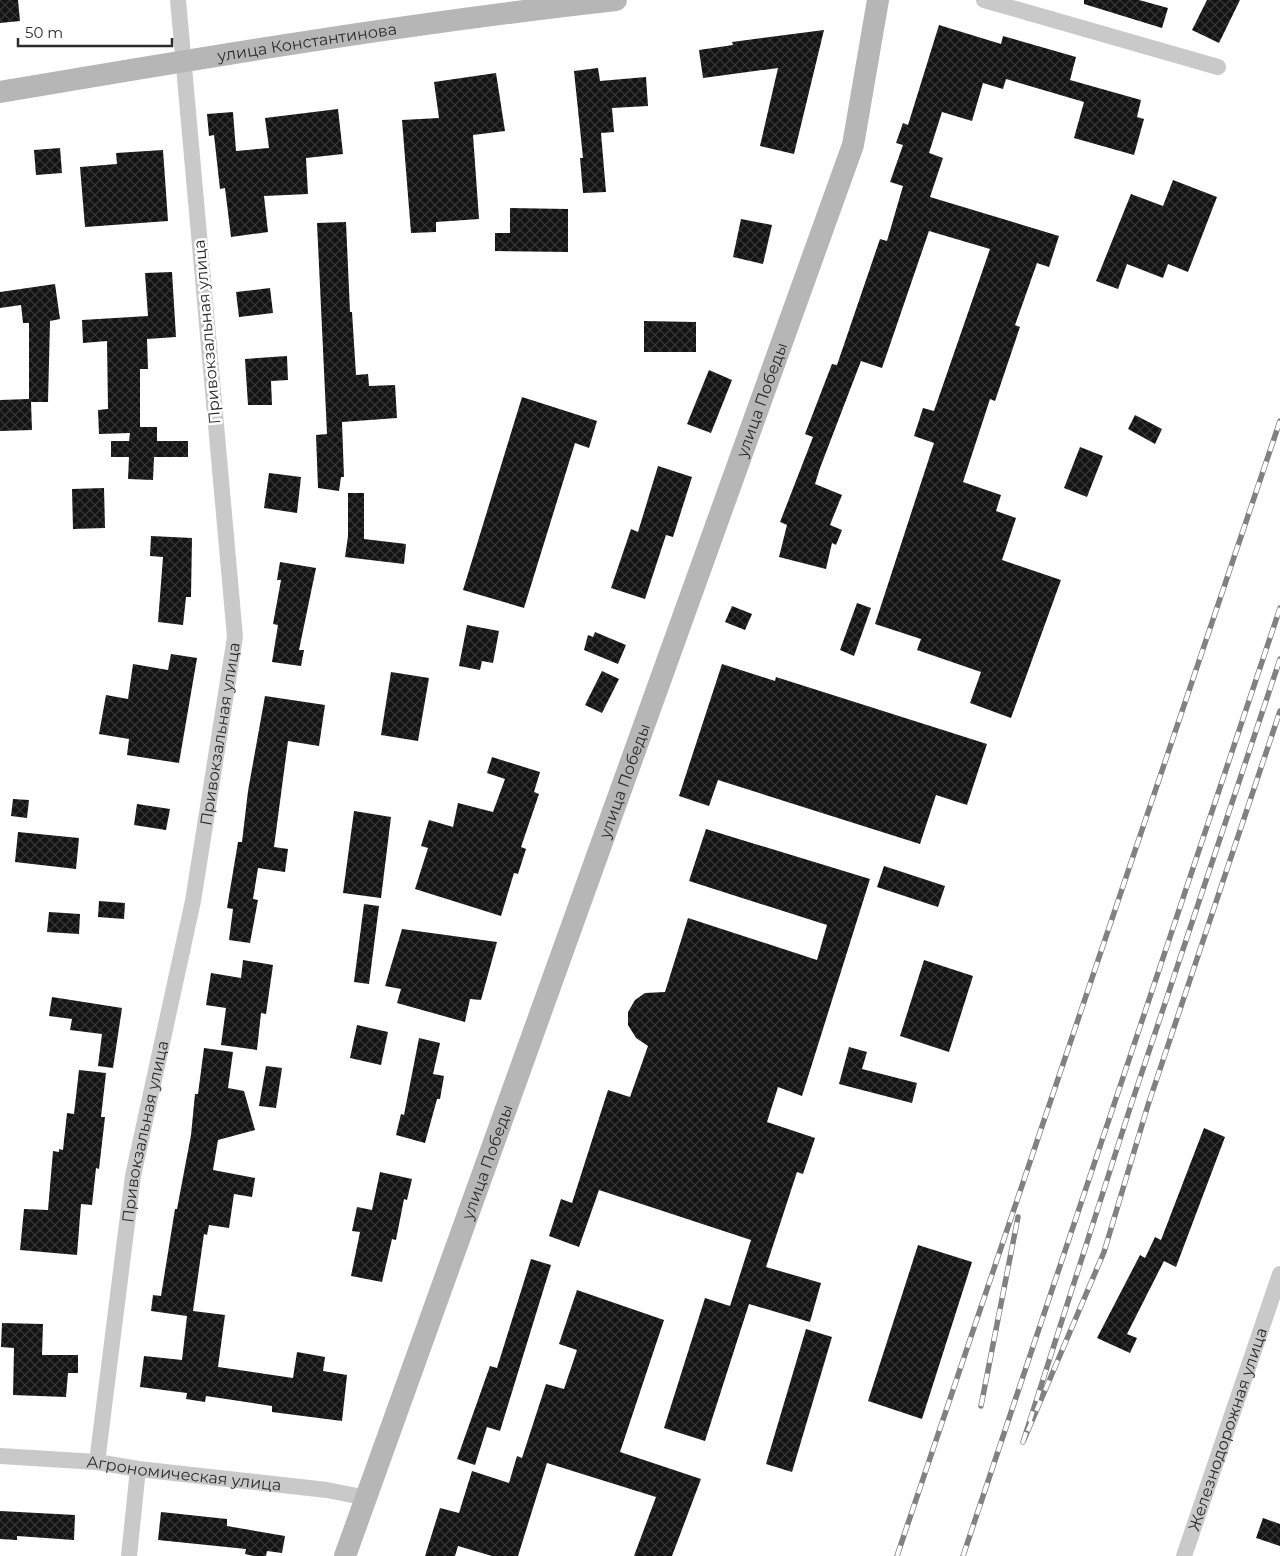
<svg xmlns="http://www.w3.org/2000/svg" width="1280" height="1556" viewBox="0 0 1280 1556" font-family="Montserrat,sans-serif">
<defs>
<pattern id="building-cross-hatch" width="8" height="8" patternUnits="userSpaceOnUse" patternTransform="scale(1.25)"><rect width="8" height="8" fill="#131313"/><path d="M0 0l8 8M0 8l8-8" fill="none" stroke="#363636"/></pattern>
</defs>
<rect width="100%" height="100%" fill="#fff"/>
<g fill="url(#building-cross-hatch)">
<path d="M 0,0 L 18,0 L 20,21 L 0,23 Z"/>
<path d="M 1084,0 L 1139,0 L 1168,8 L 1162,28 L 1084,4 Z"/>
<path d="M 1207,0 L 1240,0 L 1219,43 L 1192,30 Z"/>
<path d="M 939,25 L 1001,44 L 1003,36 L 1076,57 L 1070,80 L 1141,100 L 1137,117 L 1144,119 L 1134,155 L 1074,138 L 1084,102 L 1006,79 L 1003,89 L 983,83 L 972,121 L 942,112 L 929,153 L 943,158 L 930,197 L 1059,236 L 1049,267 L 1037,263 L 1015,325 L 1020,327 L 995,401 L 990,399 L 963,482 L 1001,495 L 996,511 L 1016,518 L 1002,560 L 1061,580 L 1011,718 L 970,703 L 981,672 L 917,650 L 921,639 L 875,624 L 934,443 L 914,436 L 923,408 L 934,411 L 990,249 L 929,231 L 882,368 L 861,361 L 820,468 L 815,484 L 842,495 L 830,525 L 842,530 L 836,545 L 832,543 L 826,569 L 779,557 L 787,525 L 780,522 L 813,437 L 805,434 L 832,364 L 837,365 L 880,239 L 887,241 L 903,186 L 890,182 L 903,145 L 896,143 L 903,123 L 908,125 Z"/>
<path d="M 824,30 L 794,154 L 760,146 L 778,68 L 703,78 L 699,50 L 733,45 L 732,42 Z"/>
<path d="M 598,68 L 600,81 L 646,77 L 648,106 L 612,108 L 614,132 L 601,133 L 606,192 L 583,193 L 580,158 L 583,158 L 574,71 Z"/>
<path d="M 496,73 L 505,131 L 473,135 L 479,219 L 436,222 L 436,232 L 411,233 L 402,120 L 439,118 L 434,82 Z"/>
<path d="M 338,109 L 343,154 L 306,158 L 308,194 L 264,196 L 268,232 L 231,237 L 225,188 L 220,189 L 214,135 L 209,136 L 207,114 L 233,112 L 236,151 L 269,148 L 265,118 Z"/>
<path d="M 60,148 L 62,173 L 36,175 L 34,150 Z"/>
<path d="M 163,150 L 168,221 L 85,227 L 80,167 L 117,164 L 116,153 Z"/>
<path d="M 1173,180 L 1217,197 L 1188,272 L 1168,264 L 1163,278 L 1127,264 L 1118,289 L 1096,281 L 1131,194 L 1163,206 Z"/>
<path d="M 510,208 L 568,209 L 568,252 L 495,251 L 495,233 L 510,233 Z"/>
<path d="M 741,219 L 772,225 L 763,264 L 733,257 Z"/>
<path d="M 346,222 L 350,312 L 352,312 L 356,375 L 368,374 L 369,386 L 395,385 L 397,418 L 342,422 L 344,477 L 341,477 L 339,491 L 318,488 L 316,435 L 327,434 L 317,223 Z"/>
<path d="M 172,272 L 176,337 L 147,339 L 148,369 L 140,369 L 140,427 L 157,427 L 157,441 L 188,441 L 188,457 L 154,457 L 153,480 L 128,479 L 129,457 L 111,457 L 111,441 L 129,441 L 130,433 L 99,434 L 98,410 L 108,409 L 107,341 L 83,343 L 82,320 L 148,316 L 145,273 Z"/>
<path d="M 55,284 L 60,319 L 50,321 L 48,402 L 31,402 L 32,430 L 0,431 L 0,400 L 29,399 L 29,323 L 23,323 L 21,305 L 0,308 L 0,292 Z"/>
<path d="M 270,288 L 273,313 L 239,317 L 236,292 Z"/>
<path d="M 644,321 L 696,322 L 696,352 L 644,352 Z"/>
<path d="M 287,356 L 288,380 L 271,381 L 272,405 L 248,405 L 245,359 Z"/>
<path d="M 709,370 L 732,380 L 711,433 L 687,424 Z"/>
<path d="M 522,397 L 597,421 L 589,448 L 575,443 L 524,608 L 463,590 Z"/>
<path d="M 1135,415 L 1162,429 L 1155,444 L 1128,429 Z"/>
<path d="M 1080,447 L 1103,456 L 1087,497 L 1064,488 Z"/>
<path d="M 658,466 L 692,477 L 673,537 L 666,535 L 645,599 L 611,588 L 631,529 L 638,532 Z"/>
<path d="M 269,473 L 301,477 L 297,513 L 264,508 Z"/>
<path d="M 104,488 L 105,528 L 73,529 L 72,489 Z"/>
<path d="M 348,493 L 364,493 L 364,539 L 406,544 L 404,564 L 345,557 L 348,536 Z"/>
<path d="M 151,536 L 192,538 L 191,597 L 186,597 L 183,625 L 158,622 L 163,557 L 150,556 Z"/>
<path d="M 280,562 L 316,568 L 299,650 L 304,650 L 301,666 L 272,662 L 278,625 L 273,624 L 281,580 L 277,580 Z"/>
<path d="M 857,603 L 871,608 L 854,656 L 840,650 Z"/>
<path d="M 732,606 L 752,614 L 745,630 L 725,622 Z"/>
<path d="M 467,625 L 499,631 L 493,663 L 482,661 L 480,670 L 459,666 Z"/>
<path d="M 595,632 L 626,645 L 618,664 L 584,650 L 588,635 L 593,637 Z"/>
<path d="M 171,654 L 197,658 L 179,763 L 127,755 L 129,739 L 99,734 L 106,695 L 128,699 L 133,664 L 168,670 Z"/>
<path d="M 722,664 L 775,681 L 776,677 L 987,744 L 967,805 L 936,795 L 920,844 L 718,780 L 709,806 L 679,796 Z"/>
<path d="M 602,671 L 619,679 L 602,713 L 585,705 Z"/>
<path d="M 391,672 L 429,678 L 418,741 L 381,735 Z"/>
<path d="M 265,696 L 325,705 L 319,746 L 288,741 L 274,847 L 288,849 L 285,872 L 258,868 L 253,899 L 258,900 L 250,943 L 229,940 L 233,909 L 227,908 L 238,842 L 242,842 L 248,791 Z"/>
<path d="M 492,757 L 540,772 L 534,792 L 539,794 L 521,847 L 526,849 L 518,874 L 514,873 L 501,916 L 415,889 L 428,848 L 421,846 L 429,820 L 453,827 L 458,803 L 493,812 L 505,779 L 487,773 Z"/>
<path d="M 13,799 L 29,800 L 27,818 L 11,816 Z"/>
<path d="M 137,804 L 170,809 L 166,830 L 134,825 Z"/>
<path d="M 354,811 L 391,817 L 381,898 L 343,893 Z"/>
<path d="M 706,829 L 870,879 L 802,1096 L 778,1087 L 767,1122 L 815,1138 L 803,1174 L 797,1172 L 766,1267 L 821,1283 L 810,1322 L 749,1304 L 705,1441 L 664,1428 L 705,1298 L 730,1306 L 751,1240 L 599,1190 L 579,1247 L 549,1236 L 561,1199 L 572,1203 L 608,1090 L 630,1097 L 648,1046 L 636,1038 L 628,1025 L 628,1012 L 635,1000 L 645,993 L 665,992 L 688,918 L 817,960 L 827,925 L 689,881 Z"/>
<path d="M 18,832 L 79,838 L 76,869 L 15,862 Z"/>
<path d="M 884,866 L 945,886 L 938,907 L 877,887 Z"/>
<path d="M 99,901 L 125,903 L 124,919 L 98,917 Z"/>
<path d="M 364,904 L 379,906 L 369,984 L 354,982 Z"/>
<path d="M 49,912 L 80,914 L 79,934 L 47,932 Z"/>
<path d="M 402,929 L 497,942 L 481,1000 L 470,999 L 465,1022 L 397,1003 L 401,989 L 385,986 Z"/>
<path d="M 243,960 L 273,965 L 266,1014 L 261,1013 L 257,1050 L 221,1045 L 226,1008 L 206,1005 L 211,973 L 241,978 Z"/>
<path d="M 924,960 L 973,976 L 949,1052 L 900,1036 Z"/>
<path d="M 52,997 L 122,1008 L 113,1068 L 98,1066 L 102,1034 L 70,1030 L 72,1019 L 49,1016 Z"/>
<path d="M 357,1025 L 388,1032 L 381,1065 L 350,1058 Z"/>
<path d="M 419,1038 L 440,1043 L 433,1074 L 444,1076 L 440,1099 L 437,1099 L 425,1143 L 396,1135 L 401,1114 L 404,1115 Z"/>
<path d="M 849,1047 L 867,1052 L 862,1069 L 917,1083 L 912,1103 L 839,1084 Z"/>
<path d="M 204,1048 L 233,1052 L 228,1088 L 244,1091 L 255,1130 L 218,1140 L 213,1170 L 255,1178 L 252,1197 L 234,1194 L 229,1228 L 209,1225 L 207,1235 L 204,1234 L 193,1311 L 225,1315 L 218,1367 L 293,1378 L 297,1352 L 325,1357 L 323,1371 L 347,1375 L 342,1421 L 272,1412 L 272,1406 L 206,1396 L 205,1402 L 186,1399 L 187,1393 L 140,1387 L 144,1356 L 182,1360 L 187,1316 L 151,1311 L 153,1295 L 161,1296 L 175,1209 L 177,1209 L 191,1135 L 195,1094 L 198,1094 Z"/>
<path d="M 266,1066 L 282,1068 L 276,1108 L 259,1106 Z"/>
<path d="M 79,1070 L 106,1073 L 101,1117 L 105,1117 L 99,1169 L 96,1168 L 92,1205 L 81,1204 L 77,1255 L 20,1250 L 24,1209 L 48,1210 L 53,1151 L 59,1152 L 59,1149 L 63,1150 L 67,1113 L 74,1114 Z"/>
<path d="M 1204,1128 L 1225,1137 L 1176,1267 L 1164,1261 L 1127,1334 L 1137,1338 L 1130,1353 L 1097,1338 L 1140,1255 L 1145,1258 L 1155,1237 L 1161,1240 Z"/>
<path d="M 380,1172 L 412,1179 L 407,1200 L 404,1199 L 396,1240 L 392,1239 L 382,1282 L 351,1276 L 360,1232 L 352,1231 L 357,1207 L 372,1210 Z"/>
<path d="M 918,1245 L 972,1262 L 922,1419 L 868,1401 Z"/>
<path d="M 531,1259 L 551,1265 L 500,1431 L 487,1427 L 475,1465 L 457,1459 L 490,1366 L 497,1368 Z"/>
<path d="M 577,1290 L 664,1320 L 620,1452 L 701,1479 L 672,1556 L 634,1556 L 656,1497 L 547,1463 L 518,1556 L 492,1556 L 458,1546 L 455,1556 L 425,1556 L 440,1508 L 459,1513 L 472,1471 L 509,1483 L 517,1456 L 522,1458 L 546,1384 L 564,1389 L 577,1350 L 559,1344 Z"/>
<path d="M 2,1323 L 43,1324 L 42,1355 L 78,1355 L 78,1373 L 68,1373 L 66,1397 L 13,1395 L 14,1348 L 1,1347 Z"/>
<path d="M 806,1329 L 832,1337 L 792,1472 L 766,1464 Z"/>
<path d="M 0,1511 L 75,1515 L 74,1540 L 17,1536 L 17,1540 L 0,1539 Z"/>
<path d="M 161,1512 L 227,1519 L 227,1526 L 285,1536 L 282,1553 L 267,1551 L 266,1556 L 254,1556 L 245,1554 L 246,1549 L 158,1540 Z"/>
<path d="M 1263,1518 L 1280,1524 L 1280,1546 L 1256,1538 Z"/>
</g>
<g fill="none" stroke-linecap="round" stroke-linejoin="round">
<g stroke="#c9c9c9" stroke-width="16">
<path d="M 984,0 L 1218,67"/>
<path id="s1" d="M 0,1456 L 97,1462 L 138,1469 L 327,1490 L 367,1498"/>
<path id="s2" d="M 97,1462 L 133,1176 L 193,901 L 235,637 L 178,0"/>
<path d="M 129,1556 L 138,1469"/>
<path id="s3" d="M 1184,1556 L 1280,1274"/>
</g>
<g stroke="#b6b6b6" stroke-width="22">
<path id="s4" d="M 0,92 C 205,57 410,23 616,0"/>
<path id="s5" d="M 345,1556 L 853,145 L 878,0"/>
</g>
<defs>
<g id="rail">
<path d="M 1280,659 L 1131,1105 L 1023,1442 L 1104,1252 L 1148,1105 L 1280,711"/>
<path d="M 981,1406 L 1018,1217"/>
<path d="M 897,1556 L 1280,421"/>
<path d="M 963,1556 L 1280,608"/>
</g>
</defs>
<use href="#rail" stroke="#818181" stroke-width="5.5"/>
<use href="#rail" stroke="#fff" stroke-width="4" stroke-dasharray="11" stroke-linecap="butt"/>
</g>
<g text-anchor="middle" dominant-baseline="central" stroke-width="5" stroke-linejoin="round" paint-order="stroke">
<g font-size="16" fill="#2c2c2c" stroke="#fff">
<text stroke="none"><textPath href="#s4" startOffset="311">улица Константинова</textPath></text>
<text transform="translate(207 332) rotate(-95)">Привокзальная улица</text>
<text stroke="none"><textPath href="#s5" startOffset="1229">улица Победы</textPath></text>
<text stroke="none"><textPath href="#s2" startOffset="739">Привокзальная улица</textPath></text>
<text stroke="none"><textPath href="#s5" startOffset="824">улица Победы</textPath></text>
<text stroke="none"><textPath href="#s2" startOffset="334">Привокзальная улица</textPath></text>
<text stroke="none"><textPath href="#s5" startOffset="419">улица Победы</textPath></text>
<text stroke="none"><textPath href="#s3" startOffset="134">Железнодорожная улица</textPath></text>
<text stroke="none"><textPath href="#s1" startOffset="185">Агрономическая улица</textPath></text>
</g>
</g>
<path d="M18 38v8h154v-8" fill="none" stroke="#2c2c2c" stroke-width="2.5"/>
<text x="25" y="38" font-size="15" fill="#2c2c2c" stroke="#ffffff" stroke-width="4" paint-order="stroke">50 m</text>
</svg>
